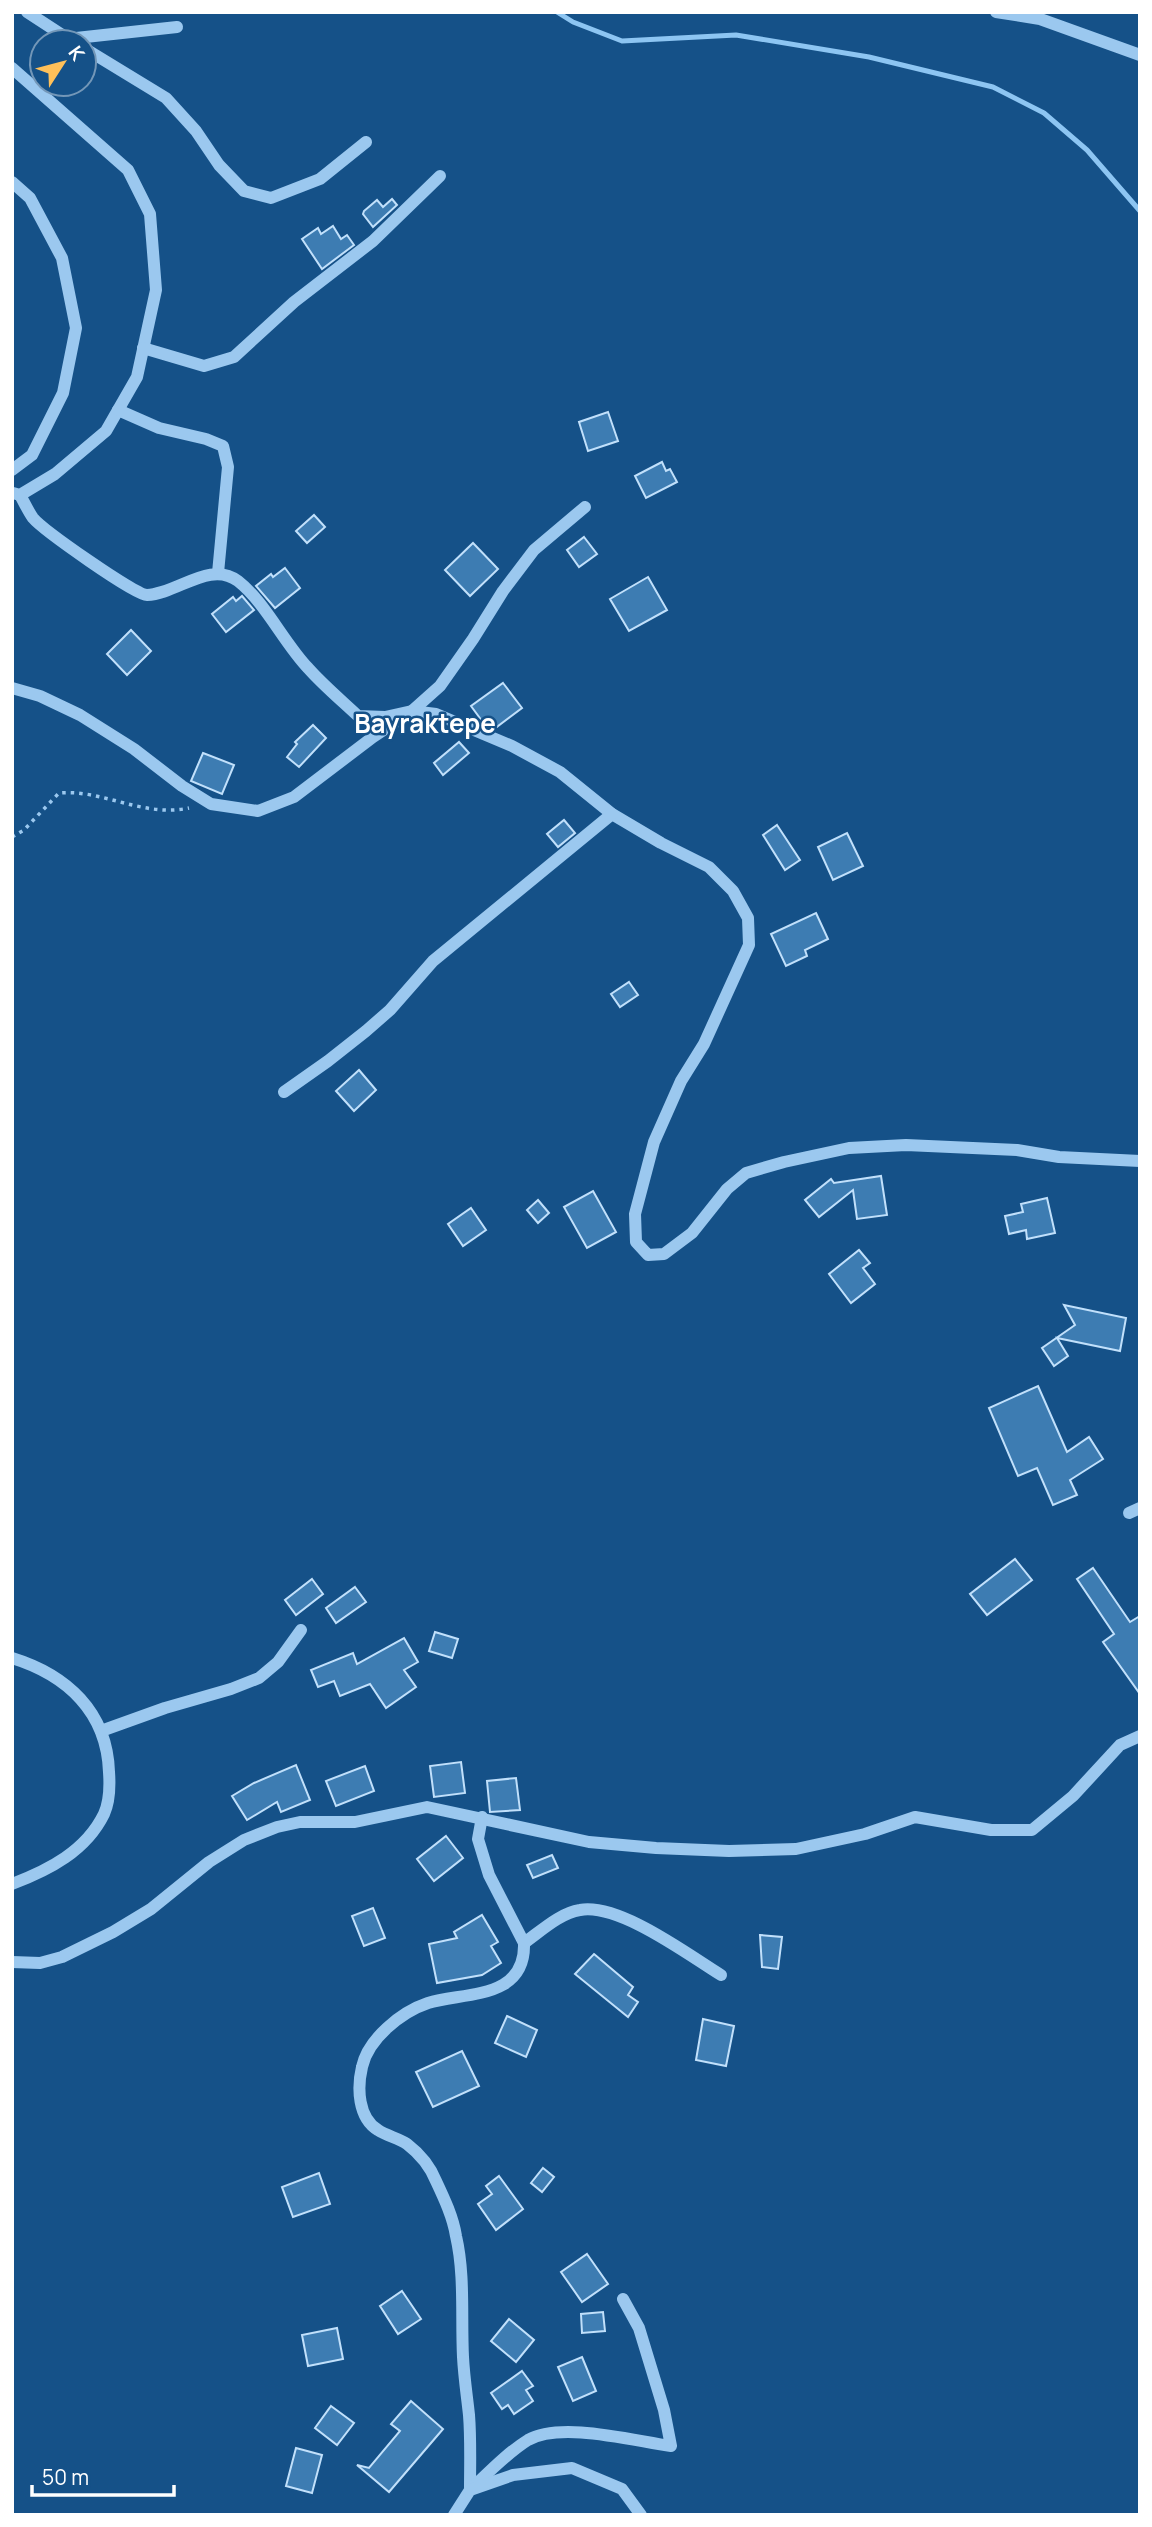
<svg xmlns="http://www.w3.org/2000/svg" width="1152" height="2527" viewBox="0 0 1152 2527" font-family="Manrope,sans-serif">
<rect width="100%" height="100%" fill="#155188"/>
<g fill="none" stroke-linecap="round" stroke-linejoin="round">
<path stroke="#8dc5f2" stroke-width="5" d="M 557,12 L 573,22 L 622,41 L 736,35 L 869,57 L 993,87 L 1044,113 L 1087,150 L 1140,211"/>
</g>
<g fill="#3d7cb2" stroke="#c1e0fb" stroke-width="2">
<path d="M 392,199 L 397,205 L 373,227 L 363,214 L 364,211 L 377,200 L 383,207 Z"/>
<path d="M 333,226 L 341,239 L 347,235 L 354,245 L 322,269 L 302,239 L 318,228 L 321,234 Z"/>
<path d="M 608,412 L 618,441 L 588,451 L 579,422 Z"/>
<path d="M 662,462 L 666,471 L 670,469 L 677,482 L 646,498 L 635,476 Z"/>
<path d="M 314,515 L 325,527 L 307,543 L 296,531 Z"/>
<path d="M 584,537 L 597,554 L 579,567 L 567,550 Z"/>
<path d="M 473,543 L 498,569 L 470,596 L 445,570 Z"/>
<path d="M 285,568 L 300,588 L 275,608 L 256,586 L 271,574 L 273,577 Z"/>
<path d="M 648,577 L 667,610 L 629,631 L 610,599 Z"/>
<path d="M 242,596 L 254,610 L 226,632 L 212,614 L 233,597 L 236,601 Z"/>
<path d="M 131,630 L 151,651 L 127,675 L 107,654 Z"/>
<path d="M 503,683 L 522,708 L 494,729 L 485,725 L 471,706 Z"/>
<path d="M 313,725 L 326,738 L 299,767 L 287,757 L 297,744 L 295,742 Z"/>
<path d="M 459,742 L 469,753 L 443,775 L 434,763 Z"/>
<path d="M 203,753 L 234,765 L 222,794 L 191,781 Z"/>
<path d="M 564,820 L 575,833 L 558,847 L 547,834 Z"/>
<path d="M 777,825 L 800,860 L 785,870 L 763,835 Z"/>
<path d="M 847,833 L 863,866 L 833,880 L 818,847 Z"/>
<path d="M 816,913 L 828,939 L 805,950 L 807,956 L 786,966 L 771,934 Z"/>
<path d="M 629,982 L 638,995 L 620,1007 L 611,994 Z"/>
<path d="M 359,1070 L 376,1090 L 354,1111 L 336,1091 Z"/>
<path d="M 881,1176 L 887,1215 L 857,1219 L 853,1190 L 819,1217 L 805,1200 L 831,1179 L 834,1183 Z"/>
<path d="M 593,1191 L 616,1232 L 587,1248 L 564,1207 Z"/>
<path d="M 1047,1198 L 1055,1233 L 1027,1239 L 1026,1230 L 1009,1234 L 1005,1216 L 1023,1212 L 1021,1204 Z"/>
<path d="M 538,1200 L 549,1213 L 538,1223 L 527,1210 Z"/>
<path d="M 471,1208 L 486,1230 L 463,1246 L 448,1224 Z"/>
<path d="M 859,1250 L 870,1263 L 863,1268 L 875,1284 L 851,1303 L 829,1274 Z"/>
<path d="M 1064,1305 L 1126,1318 L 1120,1351 L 1057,1338 L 1068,1356 L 1054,1366 L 1042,1348 L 1075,1325 Z"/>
<path d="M 1038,1386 L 1067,1452 L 1089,1437 L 1103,1459 L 1070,1480 L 1077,1495 L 1053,1505 L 1037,1468 L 1018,1476 L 989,1408 Z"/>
<path d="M 1015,1559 L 1032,1580 L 987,1615 L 970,1594 Z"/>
<path d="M 1093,1568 L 1130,1622 L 1140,1616 L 1140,1694 L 1103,1642 L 1114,1634 L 1077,1579 Z"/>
<path d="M 312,1579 L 323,1594 L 296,1615 L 285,1600 Z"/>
<path d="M 355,1587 L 366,1602 L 336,1623 L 326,1608 Z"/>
<path d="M 435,1632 L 458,1639 L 452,1658 L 429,1651 Z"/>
<path d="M 404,1638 L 418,1662 L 404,1670 L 416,1687 L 386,1708 L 370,1684 L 340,1696 L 334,1681 L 318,1687 L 311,1670 L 353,1653 L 357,1664 Z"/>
<path d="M 461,1762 L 465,1793 L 434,1797 L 430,1766 Z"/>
<path d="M 296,1765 L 310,1800 L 281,1812 L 277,1802 L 247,1820 L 232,1796 L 254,1783 Z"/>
<path d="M 365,1766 L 374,1791 L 336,1806 L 326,1781 Z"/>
<path d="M 516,1778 L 520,1810 L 490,1812 L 487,1781 Z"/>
<path d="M 446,1836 L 463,1858 L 434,1881 L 417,1859 Z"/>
<path d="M 552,1855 L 558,1868 L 533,1878 L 527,1865 Z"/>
<path d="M 373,1908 L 385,1938 L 364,1946 L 352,1916 Z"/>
<path d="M 482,1915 L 498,1942 L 491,1946 L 501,1963 L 482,1975 L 437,1983 L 429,1944 L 457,1938 L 454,1932 Z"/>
<path d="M 760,1935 L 782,1937 L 778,1969 L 762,1967 Z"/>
<path d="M 594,1954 L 633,1987 L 628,1995 L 638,2002 L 628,2017 L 575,1974 Z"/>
<path d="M 507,2016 L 537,2030 L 526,2057 L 495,2043 Z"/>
<path d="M 703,2019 L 734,2026 L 726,2066 L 696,2060 Z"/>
<path d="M 462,2051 L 479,2086 L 433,2107 L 416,2072 Z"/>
<path d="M 543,2168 L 554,2177 L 542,2192 L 531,2183 Z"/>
<path d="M 319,2173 L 330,2204 L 293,2217 L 282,2187 Z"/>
<path d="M 499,2176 L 523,2209 L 496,2230 L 478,2204 L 492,2194 L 486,2186 Z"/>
<path d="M 587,2254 L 608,2284 L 582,2302 L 561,2272 Z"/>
<path d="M 402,2291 L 421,2319 L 398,2334 L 380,2306 Z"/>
<path d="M 603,2312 L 605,2331 L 582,2333 L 581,2314 Z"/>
<path d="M 509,2319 L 534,2340 L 516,2362 L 491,2341 Z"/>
<path d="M 337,2328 L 343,2359 L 308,2366 L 302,2335 Z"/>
<path d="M 582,2357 L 596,2391 L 573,2401 L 558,2367 Z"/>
<path d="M 522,2371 L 533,2386 L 526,2390 L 533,2401 L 514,2414 L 508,2405 L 502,2409 L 491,2393 Z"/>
<path d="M 411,2401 L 443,2429 L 389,2492 L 357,2465 L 369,2468 L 400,2431 L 391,2424 Z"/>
<path d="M 331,2406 L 354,2423 L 337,2445 L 315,2428 Z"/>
<path d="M 296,2448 L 322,2455 L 312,2493 L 286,2486 Z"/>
</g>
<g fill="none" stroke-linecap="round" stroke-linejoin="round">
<path stroke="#9bc8ef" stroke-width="3.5" stroke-dasharray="3.5 5" stroke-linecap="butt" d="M 12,837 L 24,830 L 59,793 C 103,789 143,818 189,808"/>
<g stroke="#9bc8ef" stroke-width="12">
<path d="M 27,12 L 73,42"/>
<path d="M 996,12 L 1040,19 L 1140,55"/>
<path d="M 67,39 L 177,27"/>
<path d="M 84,48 L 166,98 L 196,131 L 219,165 L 244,191 L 271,198 L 320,179 L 366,142"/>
<path d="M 12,68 L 128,170 L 150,214 L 156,290 L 137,377 L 106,431 L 55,474 L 20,495 L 13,493"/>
<path d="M 12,182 L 30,198 L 62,258 L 76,328 L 63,393 L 32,455 L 12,470"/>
<path d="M 143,348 L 204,366 L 234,357 L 294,302 L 373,241 L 440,176"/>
<path d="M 118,410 L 159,428 L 206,439 L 223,446 L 228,467 L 218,573"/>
<path d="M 20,495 C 24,502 28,511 33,518 C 43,530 135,595 147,595 C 177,594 210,560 238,581 C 265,602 284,643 308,668 C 323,685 341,700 358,716 L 385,717 L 412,711 L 436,714 L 512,746 L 560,772 L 612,814 L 661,843 L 709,867 L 733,891 L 748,918 L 749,945 L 704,1044 L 681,1081 L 654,1142 L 635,1214 L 636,1242 L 648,1255 L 664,1254 L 692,1233 L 727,1189 L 746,1173 L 784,1162 L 849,1148 L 906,1145 L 1017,1150 L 1059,1157 L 1140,1161"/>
<path d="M 12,688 L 40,696 L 80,715 L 134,749 L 182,786 L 211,804 L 258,811 L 294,797 L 373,737 L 412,711 L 440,686 L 473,639 L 503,591 L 534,550 L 585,507"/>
<path d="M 284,1092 L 328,1061 L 366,1031 L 390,1010 L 433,961 L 612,814"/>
<path d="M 1129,1513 L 1140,1508"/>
<path d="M 12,1658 C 67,1675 107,1712 109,1772 C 110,1786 110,1801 104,1814 C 86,1851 49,1870 12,1884"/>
<path d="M 101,1731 L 165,1708 L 231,1689 L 259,1678 L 278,1662 L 301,1630"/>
<path d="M 524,1943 C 541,1931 560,1913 580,1910 C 619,1903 687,1954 721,1975"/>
<path d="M 12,1962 L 40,1963 L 62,1957 L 113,1932 L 151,1909 L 209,1862 L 244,1840 L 277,1827 L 300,1822 L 355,1822 L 427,1807 L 589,1842 L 656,1848 L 729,1851 L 796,1849 L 865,1834 L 915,1817 L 991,1830 L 1032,1830 L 1073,1796 L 1120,1745 L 1140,1736"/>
<path d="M 470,2490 C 470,2465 471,2440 469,2415 C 467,2396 464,2377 463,2357 C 461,2317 465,2275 456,2236 C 453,2217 444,2198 436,2181 C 430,2166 420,2154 407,2144 C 398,2138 387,2136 378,2130 C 358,2118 357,2088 362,2067 C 368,2039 401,2012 428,2003 C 464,1992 526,2000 524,1943 L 489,1875 L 478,1839 L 482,1817"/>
<path d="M 470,2490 C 488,2473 507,2453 528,2440 C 561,2421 634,2441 671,2446 L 664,2410 L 639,2328 L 623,2299"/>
<path d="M 454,2515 L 470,2490 L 513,2475 L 572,2468 L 622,2489 L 641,2515"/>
</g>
</g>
<g text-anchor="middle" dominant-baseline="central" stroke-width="5" stroke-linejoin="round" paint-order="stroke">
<g font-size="26" font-weight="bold" fill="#fff" stroke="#155188">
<text x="425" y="723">Bayraktepe</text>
</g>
</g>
<rect width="1152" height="2527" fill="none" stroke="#ffffff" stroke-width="28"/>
<g transform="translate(63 63) rotate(54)"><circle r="33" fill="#155188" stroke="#7397b8" stroke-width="2"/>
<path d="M0-5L12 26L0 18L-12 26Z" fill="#ffc059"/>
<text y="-10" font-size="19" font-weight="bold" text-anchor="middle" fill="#ffffff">K</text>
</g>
<path d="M32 2485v10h142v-10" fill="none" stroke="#ffffff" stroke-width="3.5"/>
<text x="42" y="2485" font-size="21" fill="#ffffff" stroke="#155188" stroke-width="5" paint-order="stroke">50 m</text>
</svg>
